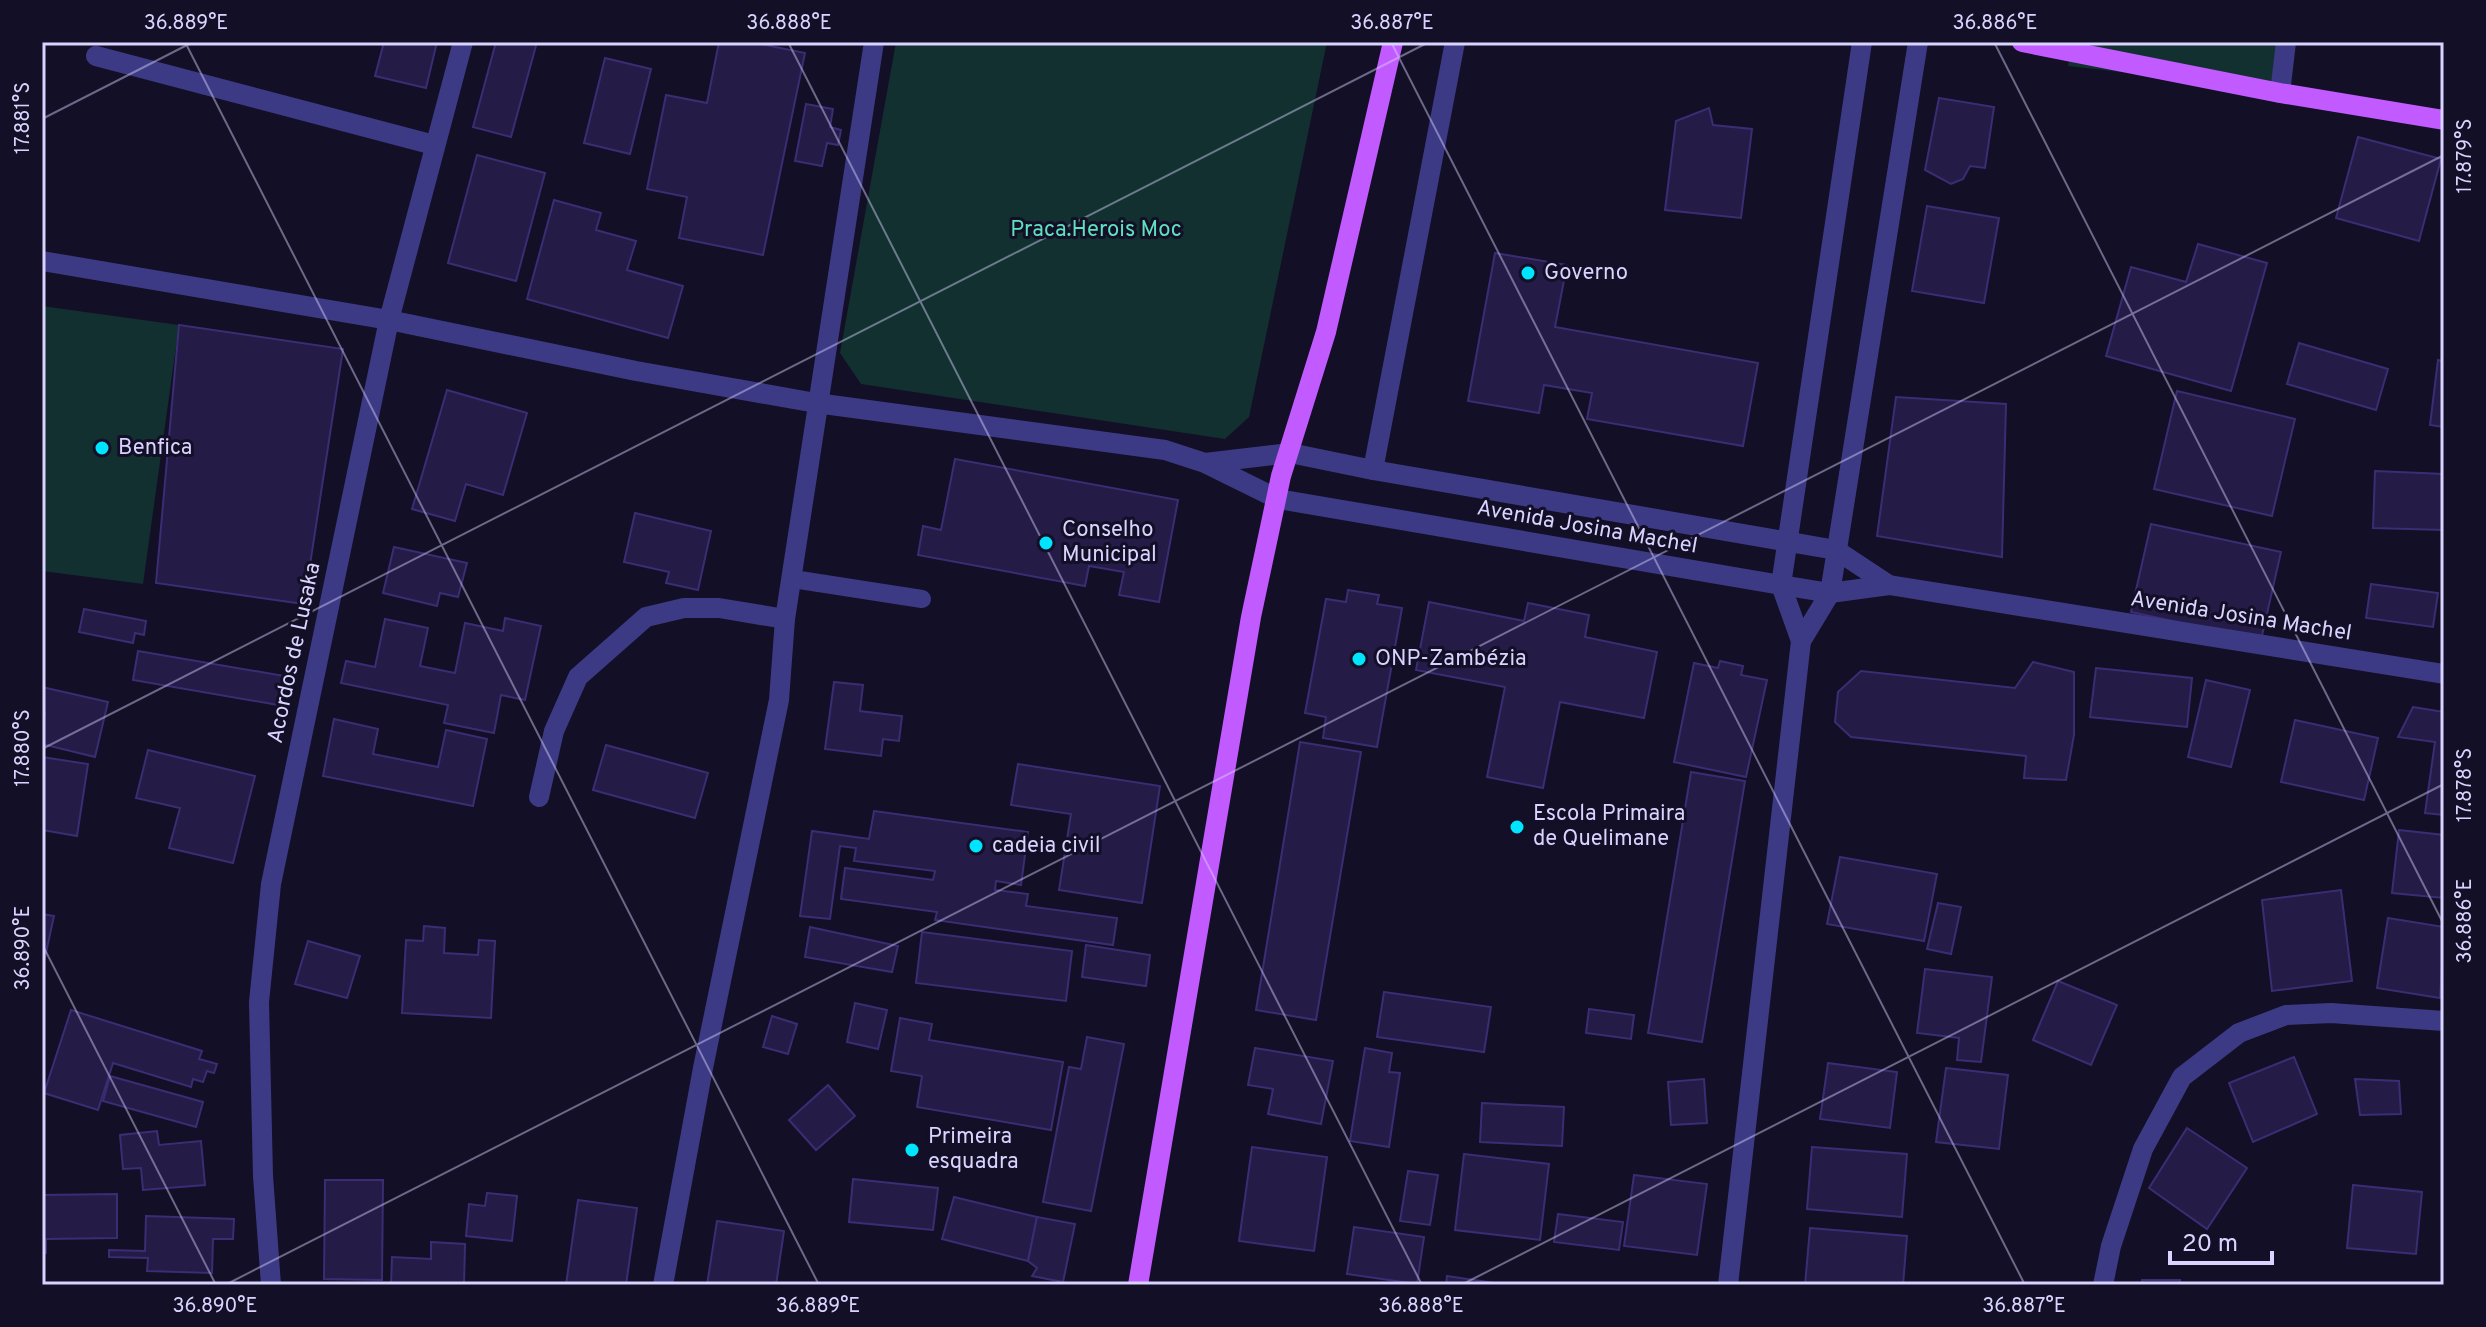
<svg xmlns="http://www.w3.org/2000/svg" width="2486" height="1327" viewBox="0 0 2486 1327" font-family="Overpass,sans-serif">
<rect width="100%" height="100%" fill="#130f26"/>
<g fill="#12302f">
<path d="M 896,42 L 1327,42 L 1249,417 L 1225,439 L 861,384 L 840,353 Z"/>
<path d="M 2072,42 L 2279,42 L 2272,89 L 2068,66 Z"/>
<path d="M 42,306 L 179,325 L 143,584 L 42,571 Z"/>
</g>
<g fill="#241b47" stroke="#3b2d73" stroke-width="2">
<path d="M 384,42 L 437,42 L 426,88 L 375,76 Z"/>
<path d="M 496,42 L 537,42 L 511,137 L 473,127 Z"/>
<path d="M 719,42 L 751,42 L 805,53 L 763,255 L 679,238 L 687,197 L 647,189 L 666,95 L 707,103 Z"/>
<path d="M 605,58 L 651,69 L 630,154 L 584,143 Z"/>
<path d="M 1939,98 L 1994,107 L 1985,168 L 1970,166 L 1963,179 L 1951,184 L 1925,170 Z"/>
<path d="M 806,104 L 833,109 L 830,127 L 841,130 L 838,145 L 827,143 L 822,166 L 795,161 Z"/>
<path d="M 1709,108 L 1713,125 L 1752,129 L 1741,218 L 1665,210 L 1676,121 Z"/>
<path d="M 2358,137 L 2441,159 L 2419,241 L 2336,218 Z"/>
<path d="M 477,155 L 545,173 L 516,281 L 448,263 Z"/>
<path d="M 554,200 L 601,213 L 596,230 L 636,241 L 627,270 L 683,286 L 668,338 L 527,299 Z"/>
<path d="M 1927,206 L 1999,218 L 1984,303 L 1912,291 Z"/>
<path d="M 2198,244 L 2267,263 L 2231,391 L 2106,356 L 2131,267 L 2186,282 Z"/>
<path d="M 1495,253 L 1567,265 L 1555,327 L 1758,363 L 1743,446 L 1587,419 L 1592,393 L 1544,385 L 1539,413 L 1468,401 Z"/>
<path d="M 179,325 L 343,349 L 304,604 L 156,583 Z"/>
<path d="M 2299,343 L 2388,369 L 2376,410 L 2287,384 Z"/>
<path d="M 2438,360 L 2444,361 L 2444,427 L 2430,425 Z"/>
<path d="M 447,390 L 527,413 L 503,495 L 466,484 L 455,521 L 412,509 Z"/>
<path d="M 2177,391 L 2295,419 L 2272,516 L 2154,489 Z"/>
<path d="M 1896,397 L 2006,404 L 2002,557 L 1877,536 Z"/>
<path d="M 955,459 L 1178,500 L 1159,602 L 1119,595 L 1124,572 L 1089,566 L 1085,586 L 918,555 L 923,526 L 941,530 Z"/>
<path d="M 2375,471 L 2444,474 L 2444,530 L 2373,528 Z"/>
<path d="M 635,513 L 711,531 L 698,590 L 666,583 L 669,572 L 624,562 Z"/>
<path d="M 2151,524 L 2281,552 L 2261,640 L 2131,612 Z"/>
<path d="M 394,547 L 467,563 L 458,597 L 440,593 L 437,606 L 383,593 Z"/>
<path d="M 2371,584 L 2438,593 L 2433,627 L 2366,618 Z"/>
<path d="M 1348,590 L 1379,595 L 1377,604 L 1402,608 L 1377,747 L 1323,738 L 1326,717 L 1305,713 L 1326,599 L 1346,602 Z"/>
<path d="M 1429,602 L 1524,621 L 1528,603 L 1589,615 L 1585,637 L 1657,652 L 1644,718 L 1560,702 L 1543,788 L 1487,777 L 1505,687 L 1416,670 Z"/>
<path d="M 84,609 L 146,621 L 144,635 L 135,633 L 133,643 L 79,632 Z"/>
<path d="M 505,618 L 541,626 L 525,700 L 501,695 L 494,733 L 444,723 L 448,705 L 341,683 L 346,661 L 375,667 L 385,619 L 428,628 L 420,666 L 455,673 L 465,623 L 503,631 Z"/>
<path d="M 138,651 L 290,677 L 284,706 L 133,680 Z"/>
<path d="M 1720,661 L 1743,666 L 1741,675 L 1767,680 L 1746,777 L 1674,762 L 1694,663 L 1718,668 Z"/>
<path d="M 2033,662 L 2074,672 L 2074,735 L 2066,780 L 2024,778 L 2026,756 L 1851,737 L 1835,722 L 1838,692 L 1861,671 L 2015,688 Z"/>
<path d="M 2096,668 L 2192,678 L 2187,727 L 2090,717 Z"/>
<path d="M 2206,680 L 2250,690 L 2231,767 L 2188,757 Z"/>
<path d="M 834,682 L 863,685 L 860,711 L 902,716 L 899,741 L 883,739 L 881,756 L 825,749 Z"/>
<path d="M 42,687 L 108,702 L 95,757 L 42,744 L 45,712 L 42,711 Z"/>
<path d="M 2413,707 L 2444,712 L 2444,815 L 2425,813 L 2435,742 L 2398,737 Z"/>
<path d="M 334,719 L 378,729 L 373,754 L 438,767 L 446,730 L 487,739 L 473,806 L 323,776 Z"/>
<path d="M 2295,720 L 2378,738 L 2364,800 L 2281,782 Z"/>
<path d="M 1300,742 L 1361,752 L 1316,1020 L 1256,1010 Z"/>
<path d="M 606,745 L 708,773 L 695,818 L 593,790 Z"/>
<path d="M 148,750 L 255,776 L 233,863 L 169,848 L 180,808 L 136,798 Z"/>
<path d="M 42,757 L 88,764 L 77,836 L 42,830 Z"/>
<path d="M 1018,764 L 1160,786 L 1142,903 L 1059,890 L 1071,814 L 1011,805 Z"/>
<path d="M 1691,772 L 1745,781 L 1702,1042 L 1648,1033 Z"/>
<path d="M 874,811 L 1028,832 L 1021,885 L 996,881 L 995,890 L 1028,894 L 1026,906 L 1117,918 L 1113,945 L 935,920 L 937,912 L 841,899 L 845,868 L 933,880 L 935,871 L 854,861 L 856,848 L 840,846 L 830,919 L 800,916 L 812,831 L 869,839 Z"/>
<path d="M 2399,830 L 2444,835 L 2444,898 L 2392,893 Z"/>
<path d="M 1840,857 L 1937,874 L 1924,941 L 1827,924 Z"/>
<path d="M 2341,890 L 2352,981 L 2272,991 L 2262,900 Z"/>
<path d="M 1938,903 L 1961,907 L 1951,954 L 1927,949 Z"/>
<path d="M 42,914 L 54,916 L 42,971 Z"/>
<path d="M 2388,918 L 2444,927 L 2440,998 L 2377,988 Z"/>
<path d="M 424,926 L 445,928 L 444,953 L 478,955 L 479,940 L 495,941 L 491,1018 L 402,1013 L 406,940 L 423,941 Z"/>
<path d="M 810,927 L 898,946 L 892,972 L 805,957 Z"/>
<path d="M 922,932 L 1072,951 L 1066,1001 L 916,983 Z"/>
<path d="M 308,941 L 360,956 L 347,998 L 295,984 Z"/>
<path d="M 1086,945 L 1150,955 L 1146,986 L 1082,977 Z"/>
<path d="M 1925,969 L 1992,977 L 1981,1062 L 1957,1060 L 1959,1038 L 1917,1033 Z"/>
<path d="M 2058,981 L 2117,1005 L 2091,1065 L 2033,1040 Z"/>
<path d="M 1384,992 L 1491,1007 L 1484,1052 L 1377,1037 Z"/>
<path d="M 855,1003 L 887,1010 L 878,1049 L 847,1042 Z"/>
<path d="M 1589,1009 L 1634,1015 L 1631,1039 L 1586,1033 Z"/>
<path d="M 71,1010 L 202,1051 L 199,1059 L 217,1064 L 214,1073 L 207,1071 L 203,1082 L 193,1079 L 191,1087 L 113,1063 L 98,1110 L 44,1093 Z"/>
<path d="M 772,1016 L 797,1024 L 788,1054 L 763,1047 Z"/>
<path d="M 900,1018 L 932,1024 L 929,1040 L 1063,1062 L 1051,1130 L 917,1107 L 922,1076 L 891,1071 Z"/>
<path d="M 1087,1037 L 1124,1044 L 1091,1211 L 1043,1202 L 1069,1067 L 1081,1069 Z"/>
<path d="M 1255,1048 L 1333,1061 L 1321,1124 L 1268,1114 L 1273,1089 L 1248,1085 Z"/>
<path d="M 1365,1048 L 1392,1053 L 1389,1072 L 1400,1073 L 1389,1147 L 1350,1141 Z"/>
<path d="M 2294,1057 L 2317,1114 L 2253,1142 L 2229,1083 Z"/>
<path d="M 1828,1063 L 1897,1072 L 1890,1128 L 1820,1119 Z"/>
<path d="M 1946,1068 L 2008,1075 L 1999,1149 L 1936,1142 Z"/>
<path d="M 110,1076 L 203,1102 L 196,1127 L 103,1101 Z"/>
<path d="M 1704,1079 L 1707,1123 L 1671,1125 L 1668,1082 Z"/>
<path d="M 2355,1079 L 2399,1081 L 2401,1114 L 2360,1115 Z"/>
<path d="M 828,1085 L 855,1116 L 816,1150 L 789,1120 Z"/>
<path d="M 1482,1103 L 1564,1107 L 1562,1146 L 1480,1142 Z"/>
<path d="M 2187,1128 L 2247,1168 L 2207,1229 L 2149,1188 Z"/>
<path d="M 157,1131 L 159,1145 L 201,1141 L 205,1185 L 143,1190 L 141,1168 L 123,1169 L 120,1135 Z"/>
<path d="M 1252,1147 L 1327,1157 L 1314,1251 L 1239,1241 Z"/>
<path d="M 1812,1147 L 1907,1154 L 1902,1217 L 1807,1209 Z"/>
<path d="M 1464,1154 L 1549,1164 L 1540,1240 L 1455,1230 Z"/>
<path d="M 1408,1171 L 1438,1175 L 1430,1225 L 1400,1221 Z"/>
<path d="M 1634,1175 L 1707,1184 L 1697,1255 L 1624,1246 Z"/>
<path d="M 853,1179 L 938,1188 L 933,1230 L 849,1222 Z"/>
<path d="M 325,1180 L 383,1180 L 382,1280 L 324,1279 Z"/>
<path d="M 2353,1185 L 2422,1192 L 2416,1254 L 2347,1248 Z"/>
<path d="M 487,1193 L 517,1196 L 512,1241 L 466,1236 L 469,1204 L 485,1206 Z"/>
<path d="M 117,1194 L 117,1238 L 46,1239 L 46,1253 L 42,1253 L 42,1195 Z"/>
<path d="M 954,1197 L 1037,1217 L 1028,1261 L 942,1239 Z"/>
<path d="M 578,1200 L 637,1208 L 626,1285 L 566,1285 Z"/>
<path d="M 1558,1214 L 1623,1222 L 1619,1250 L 1554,1242 Z"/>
<path d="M 146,1216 L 234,1219 L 233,1239 L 213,1239 L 212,1273 L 147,1271 L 148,1258 L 109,1257 L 109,1250 L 145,1251 Z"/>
<path d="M 1037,1217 L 1075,1224 L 1063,1282 L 1032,1276 L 1037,1268 L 1028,1261 Z"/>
<path d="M 717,1221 L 784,1231 L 776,1285 L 707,1285 Z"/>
<path d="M 1354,1227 L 1424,1237 L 1417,1284 L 1347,1274 Z"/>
<path d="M 1810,1228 L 1907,1236 L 1903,1285 L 1805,1285 Z"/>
<path d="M 431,1242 L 465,1244 L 464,1285 L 391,1285 L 392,1257 L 431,1259 Z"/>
<path d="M 1447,1276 L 1508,1285 L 1446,1285 Z"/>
<rect x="2142" y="1280" width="38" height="5"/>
</g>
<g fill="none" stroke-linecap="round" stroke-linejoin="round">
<path stroke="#3d3a85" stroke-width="18" d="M 793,579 L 922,599"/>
<g stroke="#3d3a85" stroke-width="20">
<path d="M 96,56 L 434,145"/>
<path d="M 2280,93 L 2286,42"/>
<path d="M 42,261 L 389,320 L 636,371 L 816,403 L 1165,450 L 1205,463 L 1278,499 L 1781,585 L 1830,593 L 1889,585 L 2444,674"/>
<path d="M 1205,463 L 1290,453 L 1373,470 L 1836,550 L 1889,585"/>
<path d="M 1373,470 L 1455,42"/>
<path d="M 1801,641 L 1781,585 L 1862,42"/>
<path d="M 539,797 L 554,731 L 578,677 L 646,617 L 684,608 L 719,608 L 785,619"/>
<path d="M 271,1285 L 263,1176 L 259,1002 L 271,884 L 389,320 L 463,42"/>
<path d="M 663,1285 L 703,1068 L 779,700 L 785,619 L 874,42"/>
<path d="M 1728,1285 L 1801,641 L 1830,593 L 1918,42"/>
<path d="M 2103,1285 L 2111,1246 L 2143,1149 L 2182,1077 L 2239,1033 L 2286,1015 L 2331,1013 L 2444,1021"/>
</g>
<g stroke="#c25bff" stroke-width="20">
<path d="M 2022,42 L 2280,93 L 2444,120"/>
<path d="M 1138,1285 L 1251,617 L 1281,476 L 1326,332 L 1393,42"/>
</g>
</g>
<path fill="none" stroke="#d9d4ff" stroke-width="2" stroke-opacity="0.45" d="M 185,42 L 819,1285M 788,42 L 1422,1285M 1391,42 L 2025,1285M 1994,42 L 2444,925M 42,119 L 193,42M 42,749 L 1429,42M 42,944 L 216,1285M 225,1285 L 2444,155M 1461,1285 L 2444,784"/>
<g fill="#00e5ff" stroke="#130f26" stroke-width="3">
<circle cx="1528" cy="273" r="8"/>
<circle cx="102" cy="448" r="8"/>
<circle cx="1046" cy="543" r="8"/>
<circle cx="1359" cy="659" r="8"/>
<circle cx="1517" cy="827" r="8"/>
<circle cx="976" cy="846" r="8"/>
<circle cx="912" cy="1150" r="8"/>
</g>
<g text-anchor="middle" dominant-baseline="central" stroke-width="6" stroke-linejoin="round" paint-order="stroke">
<g font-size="22" fill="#5fe0c0" stroke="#130f26">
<text x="1096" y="230">Praca.Herois Moc</text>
</g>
<g font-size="22" fill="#d9d4ff" stroke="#130f26" text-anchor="start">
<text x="1544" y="273">Governo</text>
<text x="118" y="448">Benfica</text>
<text x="1062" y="530">Conselho<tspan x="1062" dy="25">Municipal</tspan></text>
<text x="1375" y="659">ONP-Zambézia</text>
<text x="1533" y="814">Escola Primaira<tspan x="1533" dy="25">de Quelimane</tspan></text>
<text x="992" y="846">cadeia civil</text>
<text x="928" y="1137">Primeira<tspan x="928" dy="25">esquadra</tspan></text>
</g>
<g font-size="22" fill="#d9d4ff" stroke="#130f26">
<text transform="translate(1587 528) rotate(10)">Avenida Josina Machel</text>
<text transform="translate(2241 617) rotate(9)">Avenida Josina Machel</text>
<text transform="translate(295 653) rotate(-78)">Acordos de Lusaka</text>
</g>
</g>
<rect width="2486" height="1327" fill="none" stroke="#130f26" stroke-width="88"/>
<path d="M2170 1251v12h102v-12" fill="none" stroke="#d9d4ff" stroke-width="4"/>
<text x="2182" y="1251" font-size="24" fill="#d9d4ff" stroke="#130f26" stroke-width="6" paint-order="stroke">20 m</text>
<rect x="44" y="44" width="2398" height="1239" fill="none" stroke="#d9d4ff" stroke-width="3"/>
<g font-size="20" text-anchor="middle" fill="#d9d4ff">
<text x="186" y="29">36.889°E</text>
<text x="789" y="29">36.888°E</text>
<text x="1392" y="29">36.887°E</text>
<text x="1995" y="29">36.886°E</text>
<text transform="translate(22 118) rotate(-90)" y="7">17.881°S</text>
<text transform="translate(2464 156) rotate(-90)" y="7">17.879°S</text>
<text transform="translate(22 748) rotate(-90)" y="7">17.880°S</text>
<text transform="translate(2464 785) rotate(-90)" y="7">17.878°S</text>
<text transform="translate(2464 921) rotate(-90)" y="7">36.886°E</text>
<text transform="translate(22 948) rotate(-90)" y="7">36.890°E</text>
<text x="215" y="1312">36.890°E</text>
<text x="818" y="1312">36.889°E</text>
<text x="1421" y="1312">36.888°E</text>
<text x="2024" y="1312">36.887°E</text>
</g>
</svg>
